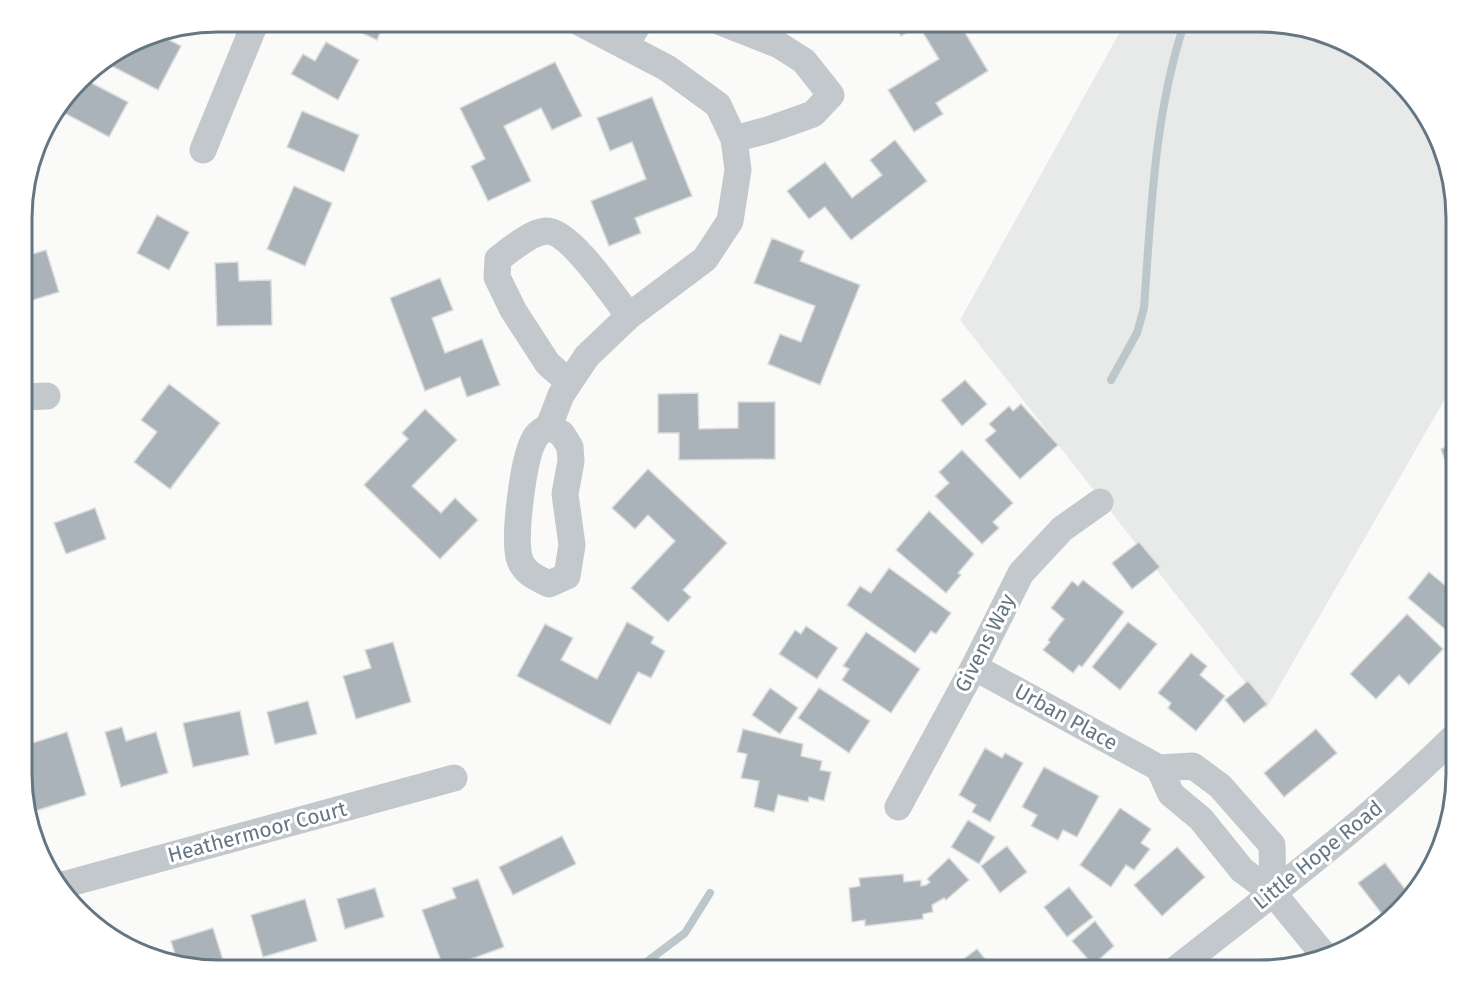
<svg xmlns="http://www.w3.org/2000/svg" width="1477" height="991" viewBox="0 0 1477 991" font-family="'Fira Sans',sans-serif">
<rect width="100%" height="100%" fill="#fafaf8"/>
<path fill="#e8e9e9" d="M 1126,21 L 1272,21 L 1323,32 L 1379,61 L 1436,130 L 1456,205 L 1456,380 L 1266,709 L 960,320 Z"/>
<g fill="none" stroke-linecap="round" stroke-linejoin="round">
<g stroke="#bbc7cb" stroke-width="8">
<path d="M 1111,380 L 1137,333 L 1144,308 C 1151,212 1154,114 1185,21"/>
<path d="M 636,970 L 685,933 L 710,893"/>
</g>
</g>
<g fill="#aab3b9" stroke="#dcdcda" stroke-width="1.5">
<path d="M 349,21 L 385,21 L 377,40 L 347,26 Z"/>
<path d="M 892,21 L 958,21 L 988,71 L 936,103 L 943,114 L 914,132 L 888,90 L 939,59 L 919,26 L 901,36 Z"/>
<path d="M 156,33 L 181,46 L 158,90 L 102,61 L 142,36 Z"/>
<path d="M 326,42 L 359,60 L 338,100 L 291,74 L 303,54 L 315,61 Z"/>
<path d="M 555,62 L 582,116 L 552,130 L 541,108 L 504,126 L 531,181 L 488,201 L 471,166 L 485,159 L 460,108 Z"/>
<path d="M 82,78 L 128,102 L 109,137 L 57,109 Z"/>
<path d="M 652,97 L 692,196 L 635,218 L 641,233 L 609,246 L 591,201 L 646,179 L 632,142 L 610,151 L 597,118 Z"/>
<path d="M 302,111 L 359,135 L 344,172 L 287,147 Z"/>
<path d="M 895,140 L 927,181 L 851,240 L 825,207 L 809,219 L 787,191 L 825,162 L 852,198 L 882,175 L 870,160 Z"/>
<path d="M 294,186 L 332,203 L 305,266 L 267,249 Z"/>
<path d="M 157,215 L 189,232 L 169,270 L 137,253 Z"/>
<path d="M 772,238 L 804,251 L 800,261 L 860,285 L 820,385 L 768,364 L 780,334 L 801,342 L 815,306 L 754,283 Z"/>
<path d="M 46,250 L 59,292 L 23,303 L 23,257 Z"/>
<path d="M 238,262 L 239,281 L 271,280 L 272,325 L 217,326 L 215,263 Z"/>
<path d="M 440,278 L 453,310 L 432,318 L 445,353 L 482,339 L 500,385 L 467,397 L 460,377 L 425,391 L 390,298 Z"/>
<path d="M 965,380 L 987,404 L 962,426 L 941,400 Z"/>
<path d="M 169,384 L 220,423 L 170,489 L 134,462 L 157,432 L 141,420 Z"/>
<path d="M 698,393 L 699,429 L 738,428 L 738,402 L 775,402 L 775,459 L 679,460 L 679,433 L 658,433 L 658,394 Z"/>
<path d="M 1021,404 L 1058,445 L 1020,479 L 985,440 L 996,431 L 989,424 L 1009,406 L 1013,411 Z"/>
<path d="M 425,409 L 457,440 L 412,486 L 441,513 L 455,498 L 478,520 L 440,559 L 364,485 L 408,439 L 402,433 Z"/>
<path d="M 1456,443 L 1456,479 L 1452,480 L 1441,449 Z"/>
<path d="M 962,450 L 1013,503 L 993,522 L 999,528 L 982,544 L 935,496 L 949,483 L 939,472 Z"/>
<path d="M 648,469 L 727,543 L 683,590 L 691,597 L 668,622 L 631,588 L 675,541 L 648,515 L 635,529 L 612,508 Z"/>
<path d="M 95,508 L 106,539 L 66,554 L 54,523 Z"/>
<path d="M 929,511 L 974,554 L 958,573 L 961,575 L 946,593 L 896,550 Z"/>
<path d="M 1139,542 L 1160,567 L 1132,589 L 1112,563 Z"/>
<path d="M 889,568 L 951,613 L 936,634 L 931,631 L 915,653 L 847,605 L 860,586 L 871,593 Z"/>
<path d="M 1429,572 L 1447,587 L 1456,577 L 1456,630 L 1452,635 L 1408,598 Z"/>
<path d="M 1083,580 L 1124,612 L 1082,667 L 1079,665 L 1073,673 L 1043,650 L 1050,642 L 1048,640 L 1064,619 L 1051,608 L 1072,581 L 1078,586 Z"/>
<path d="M 1407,614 L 1443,649 L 1409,685 L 1399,675 L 1376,699 L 1350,674 Z"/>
<path d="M 627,622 L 654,637 L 651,643 L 665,651 L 651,678 L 638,672 L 610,725 L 517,676 L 545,624 L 573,638 L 561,660 L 597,679 Z"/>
<path d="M 1128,622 L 1157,644 L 1120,690 L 1092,667 Z"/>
<path d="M 806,626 L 838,648 L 817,679 L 779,654 L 795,630 L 801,634 Z"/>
<path d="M 866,632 L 920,669 L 891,713 L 842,680 L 849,669 L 843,666 Z"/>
<path d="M 393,642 L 411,702 L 356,719 L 343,676 L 371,668 L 365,650 Z"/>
<path d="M 1191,653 L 1207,666 L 1200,675 L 1225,696 L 1196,731 L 1168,708 L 1171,703 L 1158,693 Z"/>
<path d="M 1248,681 L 1267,704 L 1244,723 L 1225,700 Z"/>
<path d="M 770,688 L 798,708 L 780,734 L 752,715 Z"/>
<path d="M 819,688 L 870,721 L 849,753 L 798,718 Z"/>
<path d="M 308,701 L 317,734 L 275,744 L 267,712 Z"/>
<path d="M 240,711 L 249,755 L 193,767 L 183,723 Z"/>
<path d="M 122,727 L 126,741 L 156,732 L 168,773 L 121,787 L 105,732 Z"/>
<path d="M 743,729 L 803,744 L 801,756 L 822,761 L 820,770 L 831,772 L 824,801 L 809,797 L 808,802 L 778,795 L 774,812 L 754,807 L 759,781 L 741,778 L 747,754 L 737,752 Z"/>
<path d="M 1316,729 L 1337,753 L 1284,797 L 1264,773 Z"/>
<path d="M 67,732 L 86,795 L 35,811 L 23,770 L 23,746 Z"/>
<path d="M 985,748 L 1002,758 L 1005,753 L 1023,763 L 990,822 L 972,812 L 976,805 L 959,795 Z"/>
<path d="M 1044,767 L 1099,796 L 1077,837 L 1063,830 L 1058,840 L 1031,826 L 1037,815 L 1022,807 Z"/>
<path d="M 1120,808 L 1151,829 L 1141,843 L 1150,849 L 1134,870 L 1126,865 L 1111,887 L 1080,865 Z"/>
<path d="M 968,820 L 995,837 L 979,864 L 951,847 Z"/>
<path d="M 562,836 L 576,864 L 513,895 L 499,867 Z"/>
<path d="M 1007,846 L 1027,872 L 1000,893 L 981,866 Z"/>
<path d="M 1177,847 L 1205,877 L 1162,916 L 1134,885 Z"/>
<path d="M 949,858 L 969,880 L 946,900 L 944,898 L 932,905 L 933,912 L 923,914 L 923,919 L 865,926 L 865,920 L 852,922 L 849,888 L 860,886 L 859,878 L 903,874 L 904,882 L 921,880 L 921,886 L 926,885 L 930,882 L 927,879 Z"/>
<path d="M 1385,863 L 1411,897 L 1385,918 L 1358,883 Z"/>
<path d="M 478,879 L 504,947 L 444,969 L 422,910 L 456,898 L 452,888 Z"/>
<path d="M 1069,887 L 1093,917 L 1067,937 L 1044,907 Z"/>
<path d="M 375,888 L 384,917 L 345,929 L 337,899 Z"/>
<path d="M 305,899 L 317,941 L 263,957 L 251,915 Z"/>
<path d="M 1095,921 L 1114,946 L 1093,965 L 1072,941 Z"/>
<path d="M 213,928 L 223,960 L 196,968 L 178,964 L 171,941 Z"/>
<path d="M 977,949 L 994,970 L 949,970 Z"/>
</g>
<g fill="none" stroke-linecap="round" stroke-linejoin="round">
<g stroke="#c3c8cc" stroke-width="27">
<path d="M 718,21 L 779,45 L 804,61 L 831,95 L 813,114 L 768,130 L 734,139"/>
<path d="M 625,46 L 640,21"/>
<path d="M 203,150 L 256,21"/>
<path d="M 569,382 L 548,364 L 513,310 L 497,277 L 498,259 C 510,250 531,232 546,231 C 570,230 614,297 629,316"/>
<path d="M 23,397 L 47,396"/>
<path d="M 549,426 L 561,395 L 587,356 L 629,316 L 705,259 L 730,221 L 738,170 L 734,139 L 718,105 L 667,68 L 577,21"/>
<path d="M 549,426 L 562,434 L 570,447 L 571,461 L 565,494 L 572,545 L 567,576 L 549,584 C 537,578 523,573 519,557 C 514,535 523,457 535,438 C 537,433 545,429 549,426 Z"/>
<path d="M 974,667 L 1159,768"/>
<path d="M 898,807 L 974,667 L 1021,573 L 1062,529 L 1100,502"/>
<path d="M 59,886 L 454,778"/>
<path d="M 1273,893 L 1272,845 L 1220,786 L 1193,766 L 1159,768 L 1171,794 L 1201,819 L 1242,870 L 1273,893 L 1324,955"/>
<path d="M 1175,970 C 1271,894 1369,821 1456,735"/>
</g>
</g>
<g text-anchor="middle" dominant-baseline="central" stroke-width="6" stroke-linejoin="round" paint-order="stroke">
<g font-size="21" fill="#657683" stroke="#fff">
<text transform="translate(985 643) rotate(-63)">Givens Way</text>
<text transform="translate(1066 717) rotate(29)">Urban Place</text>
<text transform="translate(257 832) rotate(-15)">Heathermoor Court</text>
<text transform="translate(1318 855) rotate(-39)">Little Hope Road</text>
</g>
</g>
<path d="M0 0H1477V991H0ZM218 32H1260A186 186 0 0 1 1446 218V774A186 186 0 0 1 1260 960H218A186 186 0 0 1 32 774V218A186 186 0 0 1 218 32Z" fill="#fff" fill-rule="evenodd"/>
<path fill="none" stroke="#657683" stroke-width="3" d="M218 32H1260A186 186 0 0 1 1446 218V774A186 186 0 0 1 1260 960H218A186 186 0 0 1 32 774V218A186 186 0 0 1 218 32Z"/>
</svg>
